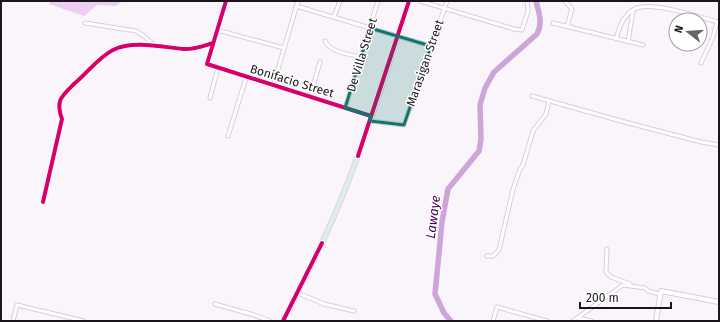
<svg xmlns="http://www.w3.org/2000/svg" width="720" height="322" viewBox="0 0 720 322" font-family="'Fira Sans',sans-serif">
<rect width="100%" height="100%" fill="#faf5fb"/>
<path fill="#ebcef2" d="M 50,1 L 123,1 L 116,6 L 97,5 L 84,16 L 49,4 Z"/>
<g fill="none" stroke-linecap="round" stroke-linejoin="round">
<path stroke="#cea5d9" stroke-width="5.5" d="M 451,321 L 444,313 L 435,294 L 442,222 L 448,189 L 479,151 L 481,139 L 480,105 L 485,88 L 494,72 L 537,34 C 543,23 539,13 536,1"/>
<defs>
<g id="street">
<path d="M 226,1 L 207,64 L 371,116"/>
<path d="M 420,1 L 514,29 L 522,30 L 528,11 L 527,1"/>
<path d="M 565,1 L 572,9 L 567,26"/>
<path d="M 296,6 L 431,46"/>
<path d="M 334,17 L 340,1"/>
<path d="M 85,23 L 136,31 L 144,36 L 155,46"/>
<path d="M 553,23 L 643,45"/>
<path d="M 217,30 L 284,48"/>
<path d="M 616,39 C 619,27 625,9 641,7 C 662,4 698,17 719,22"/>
<path d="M 325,41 C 331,53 349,54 361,57"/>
<path d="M 628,42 L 633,11"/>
<path d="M 701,63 L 713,37 L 717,22"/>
<path d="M 273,86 L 298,1"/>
<path d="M 532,96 L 621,121 L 701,142 L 719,145"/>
<path d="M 310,97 L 320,62"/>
<path d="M 210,98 L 218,68"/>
<path d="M 345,108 L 378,1"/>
<path d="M 370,121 L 404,125 L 447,1"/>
<path d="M 228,136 L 246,78"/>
<path d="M 43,202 L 62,119 C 55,100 62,96 75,83 C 87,73 99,57 113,50 C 133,40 162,47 183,49 C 193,50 203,46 213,43"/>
<path d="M 607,249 L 606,272 L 611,277 L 630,284"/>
<path d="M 487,256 L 493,256 L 499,250 L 513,189 L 520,169 L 523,165 L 533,131 L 546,114 L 549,101"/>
<path d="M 298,293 L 324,304 L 354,311"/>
<path d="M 215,304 L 254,315 L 270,321"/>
<path d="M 577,318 L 592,321"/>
<path d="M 13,321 L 17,305 L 84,321"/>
<path d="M 493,321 L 497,307 L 547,321"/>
<path d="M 573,321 L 623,285 L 645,288 L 648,291 L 660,294"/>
</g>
<path id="secondary" d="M 656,321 L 661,291 L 719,302"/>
<path id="primary" d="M 283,321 C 304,281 325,240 342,197 C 368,133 388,67 409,1"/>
</defs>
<use href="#street" stroke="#d5d0d6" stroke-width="5"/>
<use href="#secondary" stroke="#d5d0d6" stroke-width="6"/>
<use href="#primary" stroke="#d4d1d4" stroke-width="6"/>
<use href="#street" stroke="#fefefe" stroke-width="3"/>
<use href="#secondary" stroke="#fefefe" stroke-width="4"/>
<use href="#primary" stroke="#dfecec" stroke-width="4.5"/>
<defs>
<g id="cycleway">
<path d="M 226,1 L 207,64 L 371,116"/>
<path d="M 358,156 L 409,1"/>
<path d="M 43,202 L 62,119 C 55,100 62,96 75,83 C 87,73 99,57 113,50 C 133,40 162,47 183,49 C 193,50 203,46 213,43"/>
<path d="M 283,321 L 322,243"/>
</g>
</defs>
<use href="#cycleway" stroke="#fff" stroke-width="6"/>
<use href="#cycleway" stroke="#d6006c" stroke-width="4"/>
</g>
<path fill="#0f766e" fill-opacity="0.2" stroke="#0f766e" stroke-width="3" stroke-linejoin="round" d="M 370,28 L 431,46 L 404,125 L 370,121 L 371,116 L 345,108 Z"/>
<g text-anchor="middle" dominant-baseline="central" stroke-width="3" stroke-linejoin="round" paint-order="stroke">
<g font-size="12" fill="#19151a" stroke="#fff">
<text transform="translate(362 55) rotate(-73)">De Villa Street</text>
<text transform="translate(425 63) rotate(-71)">Marasigan Street</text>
<text transform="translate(292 81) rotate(17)">Bonifacio Street</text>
</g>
<g font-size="13" font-style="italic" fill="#4f0260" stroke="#fff">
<text transform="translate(433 217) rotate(-83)">Lawaye</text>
</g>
</g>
<rect width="720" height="322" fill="none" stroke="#19151a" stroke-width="4"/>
<g transform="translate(688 32) rotate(287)"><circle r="19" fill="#ffffff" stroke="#a3a1a3"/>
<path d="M0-3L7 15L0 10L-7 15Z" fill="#686369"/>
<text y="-6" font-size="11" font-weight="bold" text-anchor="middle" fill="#19151a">N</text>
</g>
<path d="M580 302v6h91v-6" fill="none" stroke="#19151a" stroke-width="2"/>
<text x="586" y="302" font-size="12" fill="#19151a" stroke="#ffffff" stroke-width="3" paint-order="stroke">200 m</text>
</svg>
